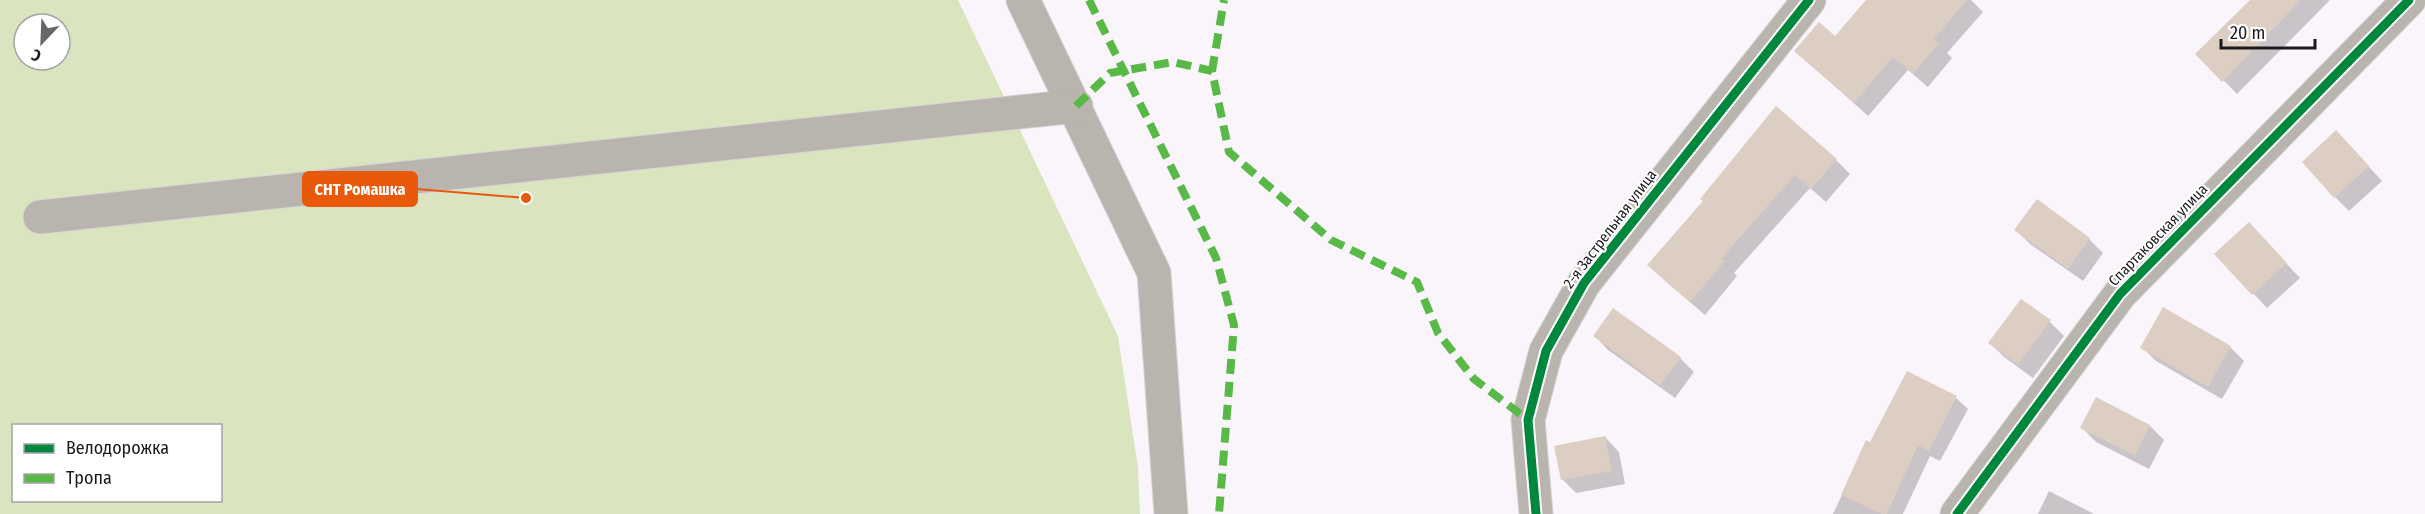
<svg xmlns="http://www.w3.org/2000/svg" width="2425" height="514" viewBox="0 0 2425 514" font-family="'Fira Sans Condensed',sans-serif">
<rect width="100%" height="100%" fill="#faf5fa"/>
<path fill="#dae5bf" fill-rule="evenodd" d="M 0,0 L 958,0 L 1118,336 L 1138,468 L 1140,514 L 0,514 ZM 24,24 L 60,24 L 60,60 L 24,60 ZM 14,426 L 220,426 L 220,500 L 14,500 Z"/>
<g fill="#0003">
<path d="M 1868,0 L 1971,0 L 1983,12 L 1947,53 L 1952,58 L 1928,87 L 1908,70 L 1868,116 L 1796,51 L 1835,38 Z"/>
<path d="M 2252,0 L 2330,0 L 2237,94 L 2198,54 Z"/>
<path d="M 2350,146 L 2382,181 L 2349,211 L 2335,197 Z"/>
<path d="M 1836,160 L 1850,174 L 1826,202 L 1810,188 L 1734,273 L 1737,276 L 1705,315 L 1663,279 L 1705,201 Z"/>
<path d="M 2016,230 L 2089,239 L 2103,253 L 2083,281 L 2030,244 Z"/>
<path d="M 2262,238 L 2300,278 L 2267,308 L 2216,254 Z"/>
<path d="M 2050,322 L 2064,336 L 2033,378 L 2004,357 L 1990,343 Z"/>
<path d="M 1595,336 L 1680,358 L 1694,372 L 1675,398 L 1608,350 Z"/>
<path d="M 2142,347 L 2230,347 L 2244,361 L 2222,399 L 2156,361 Z"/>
<path d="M 1908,373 L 1956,398 L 1968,409 L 1940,461 L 1930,456 L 1903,514 L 1833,514 L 1867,442 L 1871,444 Z"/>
<path d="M 2097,399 L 2150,426 L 2164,440 L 2149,469 L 2096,442 L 2082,428 Z"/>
<path d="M 1605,437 L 1619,452 L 1625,484 L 1576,493 L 1562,479 Z"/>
<path d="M 2049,491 L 2094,514 L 2038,514 Z"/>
</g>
<g fill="#dccec2">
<path d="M 1866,0 L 1967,0 L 1934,39 L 1939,43 L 1913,74 L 1893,57 L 1854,103 L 1794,51 L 1819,22 L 1835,36 Z"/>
<path d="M 2250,0 L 2301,0 L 2222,82 L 2195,54 Z"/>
<path d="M 1776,106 L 1837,159 L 1811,189 L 1795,175 L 1721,259 L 1725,261 L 1690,302 L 1647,265 L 1703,201 L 1700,199 Z"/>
<path d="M 2336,130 L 2369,166 L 2334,198 L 2302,162 Z"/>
<path d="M 2037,199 L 2090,238 L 2068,269 L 2014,230 Z"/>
<path d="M 2249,222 L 2287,263 L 2252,295 L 2214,254 Z"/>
<path d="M 2021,299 L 2051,320 L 2018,365 L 1988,343 Z"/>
<path d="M 2163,307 L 2231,346 L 2208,387 L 2140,348 Z"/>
<path d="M 1613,308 L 1681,357 L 1660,385 L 1593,336 Z"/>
<path d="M 1907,371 L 1957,396 L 1929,451 L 1918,445 L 1887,514 L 1882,514 L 1841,495 L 1866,440 L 1870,442 Z"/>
<path d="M 2096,397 L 2150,425 L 2135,456 L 2080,428 Z"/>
<path d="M 1605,436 L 1612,471 L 1561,480 L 1554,446 Z"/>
</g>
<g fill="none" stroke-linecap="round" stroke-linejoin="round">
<defs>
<g id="minor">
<path d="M 1023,0 L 1154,273 L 1171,514"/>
<path d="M 40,217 L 1076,106"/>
<path d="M 1536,514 L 1528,420 L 1546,351 L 1584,283 L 1809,0"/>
<path d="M 1957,514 L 2120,294 L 2409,0"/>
</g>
</defs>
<use href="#minor" stroke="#d6d3d6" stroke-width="35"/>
<use href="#minor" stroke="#b9b4ad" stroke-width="33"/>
<g stroke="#58b947" stroke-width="8" stroke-dasharray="15 8" stroke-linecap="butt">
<path d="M 1089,0 L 1216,258 L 1234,325 L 1219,514"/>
<path d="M 1212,71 L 1224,0"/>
<path d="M 1076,106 L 1110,73 L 1173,62 L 1212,71 L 1229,152 L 1331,240 L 1417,282 L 1438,333 L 1474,379 L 1528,420"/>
</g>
<defs>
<g id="cycleway">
<path d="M 1536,514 L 1528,420 L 1546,351 L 1584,283 L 1809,0"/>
<path d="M 1957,514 L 2120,294 L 2409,0"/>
</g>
</defs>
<use href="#cycleway" stroke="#fff" stroke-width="13"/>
<use href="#cycleway" stroke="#00873e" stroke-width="9"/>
</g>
<g text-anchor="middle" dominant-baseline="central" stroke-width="4.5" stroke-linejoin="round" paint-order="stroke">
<g font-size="15" fill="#1d191d" stroke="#fff">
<text transform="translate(1610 229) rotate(-53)">2-я Застрельная улица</text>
<text transform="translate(2158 235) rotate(-46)">Спартаковская улица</text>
</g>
</g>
<path fill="none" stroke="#e8590c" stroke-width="2" d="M526 198L417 189"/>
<circle fill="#e8590c" stroke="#fff" stroke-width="2" cx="526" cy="198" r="6"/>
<rect fill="#e8590c" stroke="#e8590c" stroke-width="2" x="303" y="172" width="114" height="34" rx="6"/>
<g font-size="16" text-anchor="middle" font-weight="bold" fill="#fff">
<text x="360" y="195">СНТ Ромашка</text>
</g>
<rect x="12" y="424" width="210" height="78" fill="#ffffff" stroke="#a5a3a5" stroke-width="1.5"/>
<rect x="24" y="444" width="30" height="9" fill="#00873e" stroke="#a5a3a5" stroke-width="1.5"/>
<text x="66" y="454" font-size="18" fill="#1d191d">Велодорожка</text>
<rect x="24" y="474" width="30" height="9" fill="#58b947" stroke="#a5a3a5" stroke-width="1.5"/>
<text x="66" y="484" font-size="18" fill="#1d191d">Тропа</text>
<g transform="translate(42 42) rotate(203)"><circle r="28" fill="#ffffff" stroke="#a5a3a5" stroke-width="1.5"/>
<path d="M0-4.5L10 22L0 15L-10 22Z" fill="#6a666a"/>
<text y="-9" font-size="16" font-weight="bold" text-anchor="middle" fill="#1d191d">С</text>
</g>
<path d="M2221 39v9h94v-9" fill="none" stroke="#1d191d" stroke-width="3"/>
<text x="2230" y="39" font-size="18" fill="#1d191d" stroke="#ffffff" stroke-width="4.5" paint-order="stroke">20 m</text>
</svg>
